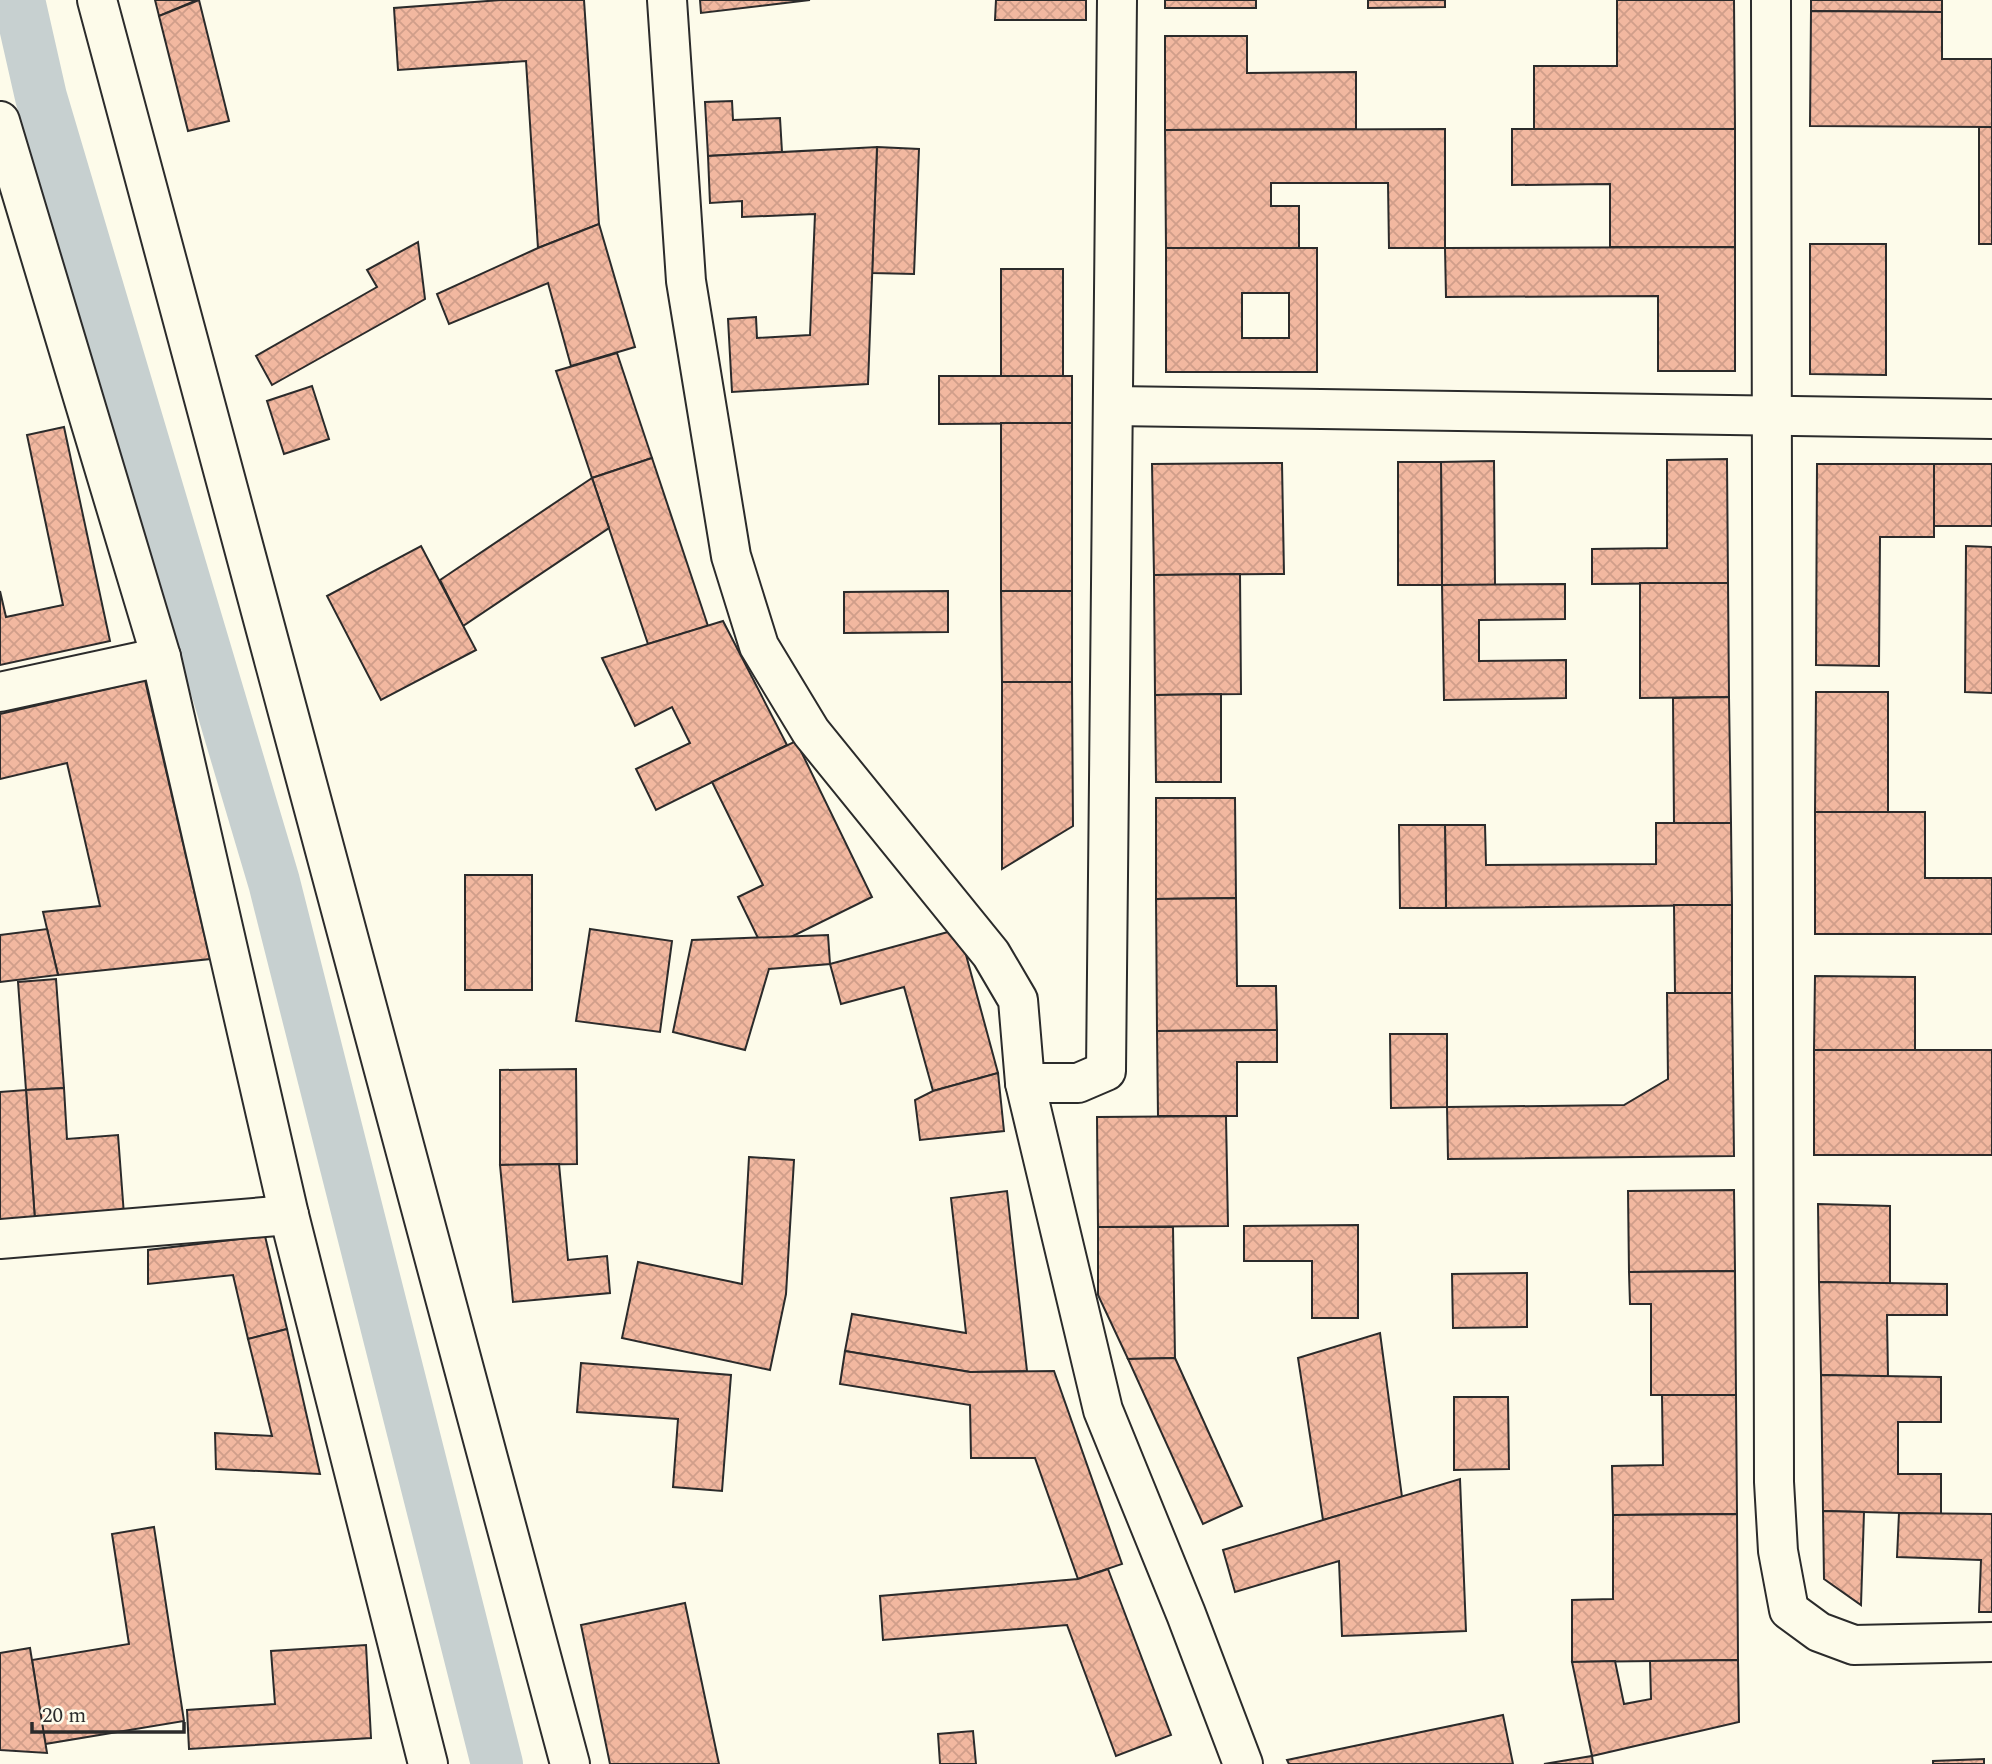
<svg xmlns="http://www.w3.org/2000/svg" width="1992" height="1764" viewBox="0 0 1992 1764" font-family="Spectral,serif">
<defs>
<pattern id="building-cross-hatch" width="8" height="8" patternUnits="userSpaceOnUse" patternTransform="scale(1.75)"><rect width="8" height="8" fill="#f2b8a0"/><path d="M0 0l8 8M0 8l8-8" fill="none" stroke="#d09e8a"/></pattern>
</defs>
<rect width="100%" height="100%" fill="#fdfbea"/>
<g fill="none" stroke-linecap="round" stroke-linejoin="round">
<path stroke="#c7d0d0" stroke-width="52" d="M 19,0 L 41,97 L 274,882 L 497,1764"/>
</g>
<g fill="url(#building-cross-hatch)" stroke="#2b2b2b" stroke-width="2" fill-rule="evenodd">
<path d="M 155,0 L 197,0 L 159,16 Z"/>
<path d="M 199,0 L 229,121 L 188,131 L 159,16 Z"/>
<path d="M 501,0 L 584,0 L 599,224 L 538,248 L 526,61 L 398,70 L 394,8 Z"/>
<path d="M 700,0 L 810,0 L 701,13 Z"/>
<path d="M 996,0 L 1086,0 L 1086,20 L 995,20 Z"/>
<rect x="1165" y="0" width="91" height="8"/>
<path d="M 1368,0 L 1445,0 L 1445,7 L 1368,8 Z"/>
<path d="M 1617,0 L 1734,0 L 1735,129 L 1534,129 L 1534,66 L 1617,66 Z"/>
<path d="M 1811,0 L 1942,0 L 1942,12 L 1811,11 Z"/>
<path d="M 1811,11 L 1942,12 L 1942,59 L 1992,59 L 1992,127 L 1810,126 Z"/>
<path d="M 1165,36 L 1247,36 L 1247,73 L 1356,72 L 1356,129 L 1165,130 Z"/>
<path d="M 732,101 L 733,120 L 780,118 L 782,152 L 708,156 L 705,102 Z"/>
<rect x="1979" y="127" width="13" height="117"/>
<path d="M 1445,129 L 1445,248 L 1389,248 L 1388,183 L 1271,183 L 1271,206 L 1299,206 L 1299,248 L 1166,248 L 1165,130 Z"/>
<path d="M 1512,129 L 1735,129 L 1735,247 L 1610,247 L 1610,184 L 1512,185 Z"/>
<path d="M 877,147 L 919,149 L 914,274 L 872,273 Z"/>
<path d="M 877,147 L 868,384 L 732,392 L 728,319 L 756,317 L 757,338 L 810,335 L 815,214 L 742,217 L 742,201 L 710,203 L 708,156 Z"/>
<path d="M 599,224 L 635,347 L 571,366 L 548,283 L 449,324 L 437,294 L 538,248 Z"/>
<path d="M 418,242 L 425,299 L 272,385 L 256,356 L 377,287 L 367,270 Z"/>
<path d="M 1810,244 L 1886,244 L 1886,375 L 1810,374 Z"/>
<path d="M 1735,247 L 1735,371 L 1658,371 L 1658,296 L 1446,297 L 1445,248 Z"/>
<path d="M 1166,248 L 1317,248 L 1317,372 L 1166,372 ZM 1242,293 L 1289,293 L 1289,338 L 1242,338 Z"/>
<rect x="1001" y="269" width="62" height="107"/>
<path d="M 617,353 L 652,458 L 592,478 L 556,371 Z"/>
<path d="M 939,376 L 1072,376 L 1072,423 L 939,424 Z"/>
<path d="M 312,386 L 329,439 L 284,454 L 267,401 Z"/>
<rect x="1001" y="423" width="71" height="168"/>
<path d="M 64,427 L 110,641 L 0,665 L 0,591 L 6,617 L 63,605 L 27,435 Z"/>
<path d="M 652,458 L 708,626 L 648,644 L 592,478 Z"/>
<path d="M 1727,459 L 1728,583 L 1592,584 L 1592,549 L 1667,548 L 1667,460 Z"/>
<path d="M 1494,461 L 1495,585 L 1442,585 L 1441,462 Z"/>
<path d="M 1398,462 L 1441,462 L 1442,585 L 1398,585 Z"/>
<path d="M 1282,463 L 1284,574 L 1154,575 L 1152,464 Z"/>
<path d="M 1817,464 L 1934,464 L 1934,537 L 1880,537 L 1879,666 L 1816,665 Z"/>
<rect x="1934" y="464" width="58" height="62"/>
<path d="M 592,478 L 609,528 L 463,626 L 440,580 Z"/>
<path d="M 421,546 L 476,650 L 381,700 L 327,596 Z"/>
<path d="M 1966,546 L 1992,547 L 1992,693 L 1965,692 Z"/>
<path d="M 1240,574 L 1241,694 L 1155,695 L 1154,575 Z"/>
<path d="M 1640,583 L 1728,583 L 1729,697 L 1640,698 Z"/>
<path d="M 1565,584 L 1565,619 L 1479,620 L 1479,661 L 1566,660 L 1566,698 L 1444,700 L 1442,585 Z"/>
<path d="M 948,591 L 948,632 L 844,633 L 844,592 Z"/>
<path d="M 1001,591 L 1072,591 L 1072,682 L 1002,682 Z"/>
<path d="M 723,621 L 787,745 L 656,810 L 636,769 L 690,743 L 672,707 L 635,726 L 602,658 Z"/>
<path d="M 145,680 L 210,959 L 58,975 L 43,912 L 100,906 L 67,763 L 0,779 L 0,714 Z"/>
<path d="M 1002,682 L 1072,682 L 1073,826 L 1002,869 Z"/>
<path d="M 1816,692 L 1888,692 L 1888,812 L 1815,812 Z"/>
<path d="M 1221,694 L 1221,782 L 1156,782 L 1155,695 Z"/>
<path d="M 1729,697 L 1731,823 L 1674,823 L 1673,698 Z"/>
<path d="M 796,741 L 872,897 L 791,937 L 758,938 L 738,897 L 763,885 L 712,782 Z"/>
<path d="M 1156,798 L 1235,798 L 1236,898 L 1156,899 Z"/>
<path d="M 1815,812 L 1925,812 L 1925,878 L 1992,878 L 1992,934 L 1815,934 Z"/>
<path d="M 1656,823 L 1731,823 L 1732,905 L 1446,908 L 1445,825 L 1485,825 L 1486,865 L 1656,864 Z"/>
<path d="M 1399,825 L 1445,825 L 1446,908 L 1400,908 Z"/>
<rect x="465" y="875" width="67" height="115"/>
<path d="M 1236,898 L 1237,986 L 1276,986 L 1277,1030 L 1157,1031 L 1156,899 Z"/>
<path d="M 1674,905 L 1732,905 L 1732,993 L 1675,993 Z"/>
<path d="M 47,929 L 58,975 L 0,982 L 0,935 Z"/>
<path d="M 590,929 L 672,941 L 660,1032 L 576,1021 Z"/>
<path d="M 959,929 L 998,1073 L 933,1091 L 904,987 L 841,1004 L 830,964 Z"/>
<path d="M 828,935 L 830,964 L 769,969 L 745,1050 L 673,1032 L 692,940 Z"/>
<path d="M 1815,976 L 1915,977 L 1915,1050 L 1814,1050 Z"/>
<path d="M 56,979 L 64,1088 L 26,1090 L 18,982 Z"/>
<path d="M 1667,993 L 1732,993 L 1734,1156 L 1448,1159 L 1447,1107 L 1624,1105 L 1668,1079 Z"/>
<path d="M 1277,1030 L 1277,1062 L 1237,1062 L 1237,1116 L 1158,1116 L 1157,1031 Z"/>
<path d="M 1390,1034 L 1447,1034 L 1447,1107 L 1391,1108 Z"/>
<rect x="1814" y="1050" width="178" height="105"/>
<path d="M 576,1069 L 577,1164 L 500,1165 L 500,1070 Z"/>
<path d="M 998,1073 L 1004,1131 L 920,1140 L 915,1100 L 933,1091 Z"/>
<path d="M 64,1088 L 67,1139 L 118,1135 L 124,1215 L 35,1221 L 26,1090 Z"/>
<path d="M 26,1090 L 35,1221 L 0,1223 L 0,1092 Z"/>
<path d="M 1226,1116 L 1228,1226 L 1098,1227 L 1097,1117 Z"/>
<path d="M 749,1157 L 794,1160 L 786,1294 L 770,1370 L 622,1338 L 638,1262 L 742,1284 Z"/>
<path d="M 559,1164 L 568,1260 L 607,1256 L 610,1293 L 513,1302 L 500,1165 Z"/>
<path d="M 1734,1190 L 1735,1271 L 1629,1272 L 1628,1191 Z"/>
<path d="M 1007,1191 L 1027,1371 L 970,1372 L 845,1351 L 852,1314 L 966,1333 L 951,1198 Z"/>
<path d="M 1818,1204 L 1890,1206 L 1890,1284 L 1819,1282 Z"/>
<path d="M 1358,1225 L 1358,1318 L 1312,1318 L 1312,1261 L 1244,1261 L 1244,1226 Z"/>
<path d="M 1098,1227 L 1173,1227 L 1175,1358 L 1128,1359 L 1098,1295 Z"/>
<path d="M 265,1236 L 287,1329 L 248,1339 L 233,1275 L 148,1284 L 148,1250 Z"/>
<path d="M 1735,1271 L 1736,1395 L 1651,1395 L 1651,1304 L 1630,1304 L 1629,1272 Z"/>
<path d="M 1527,1273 L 1527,1327 L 1453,1328 L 1452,1274 Z"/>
<path d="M 1819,1282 L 1947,1284 L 1947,1315 L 1887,1315 L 1888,1377 L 1821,1375 Z"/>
<path d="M 287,1329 L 320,1474 L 216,1469 L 215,1433 L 272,1436 L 248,1339 Z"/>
<path d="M 1380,1333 L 1402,1497 L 1323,1520 L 1298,1358 Z"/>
<path d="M 845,1351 L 970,1372 L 1054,1371 L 1122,1564 L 1078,1579 L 1035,1458 L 971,1458 L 970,1405 L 840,1384 Z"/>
<path d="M 1175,1358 L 1242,1506 L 1203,1524 L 1128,1359 Z"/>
<path d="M 581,1363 L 731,1375 L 722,1491 L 673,1487 L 678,1419 L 577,1412 Z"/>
<path d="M 1821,1375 L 1941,1377 L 1941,1422 L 1898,1422 L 1898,1474 L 1941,1474 L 1941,1514 L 1823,1511 Z"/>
<path d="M 1662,1395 L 1736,1395 L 1737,1514 L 1613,1515 L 1612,1466 L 1663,1465 Z"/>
<path d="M 1454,1397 L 1508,1397 L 1509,1469 L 1454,1470 Z"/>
<path d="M 1460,1479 L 1466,1631 L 1342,1636 L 1339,1561 L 1235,1592 L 1223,1550 Z"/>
<path d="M 1823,1511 L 1864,1512 L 1861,1605 L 1824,1579 Z"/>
<path d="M 1899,1513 L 1992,1514 L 1992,1612 L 1979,1612 L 1981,1560 L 1897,1557 Z"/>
<path d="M 1737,1514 L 1738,1660 L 1572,1662 L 1572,1600 L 1613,1599 L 1613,1515 Z"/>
<path d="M 154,1527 L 184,1721 L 45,1744 L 32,1660 L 129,1644 L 112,1534 Z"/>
<path d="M 1108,1569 L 1171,1735 L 1116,1756 L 1067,1625 L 883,1640 L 880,1596 L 1078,1579 Z"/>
<path d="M 685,1603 L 719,1764 L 610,1764 L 581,1625 Z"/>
<path d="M 366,1645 L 371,1738 L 189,1749 L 187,1710 L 275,1704 L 271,1651 Z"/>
<path d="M 30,1648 L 47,1753 L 0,1750 L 0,1653 Z"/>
<path d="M 1738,1660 L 1739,1722 L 1592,1756 L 1572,1662 L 1615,1661 L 1624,1704 L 1651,1699 L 1650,1661 Z"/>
<path d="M 1503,1715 L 1513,1764 L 1289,1764 L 1287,1760 Z"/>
<path d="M 973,1731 L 976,1764 L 940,1764 L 938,1734 Z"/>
<path d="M 1592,1756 L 1593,1764 L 1544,1764 Z"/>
<path d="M 1984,1759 L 1984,1764 L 1933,1764 L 1933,1761 Z"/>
</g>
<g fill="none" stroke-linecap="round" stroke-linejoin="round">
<defs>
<g id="minor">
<path d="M 97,0 L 570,1764"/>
<path d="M 667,0 L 686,281 L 731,556 L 759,646 L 811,732 L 991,954 L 1018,1000 L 1025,1083 L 1103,1410 L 1186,1614 L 1243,1764"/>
<path d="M 1771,0 L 1774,1482 L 1778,1551 L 1789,1610 L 1819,1632 L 1854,1645 L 1992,1642"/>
<path d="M 0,121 L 161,657 L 289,1215 L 428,1764"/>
<path d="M 1113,406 L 1992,419"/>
<path d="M 0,692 L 161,657"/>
<path d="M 1025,1083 L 1078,1083 L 1106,1071 L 1117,0"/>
<path d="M 0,1239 L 289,1215"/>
</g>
</defs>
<use href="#minor" stroke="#2b2b2b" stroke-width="42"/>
<use href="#minor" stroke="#fdfbea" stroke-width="38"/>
</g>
<path d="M32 1722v10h152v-10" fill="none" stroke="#2b2b2b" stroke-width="3.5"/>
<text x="42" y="1722" font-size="21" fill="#2b2b2b" stroke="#fdfbea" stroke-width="5" paint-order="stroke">20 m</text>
</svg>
